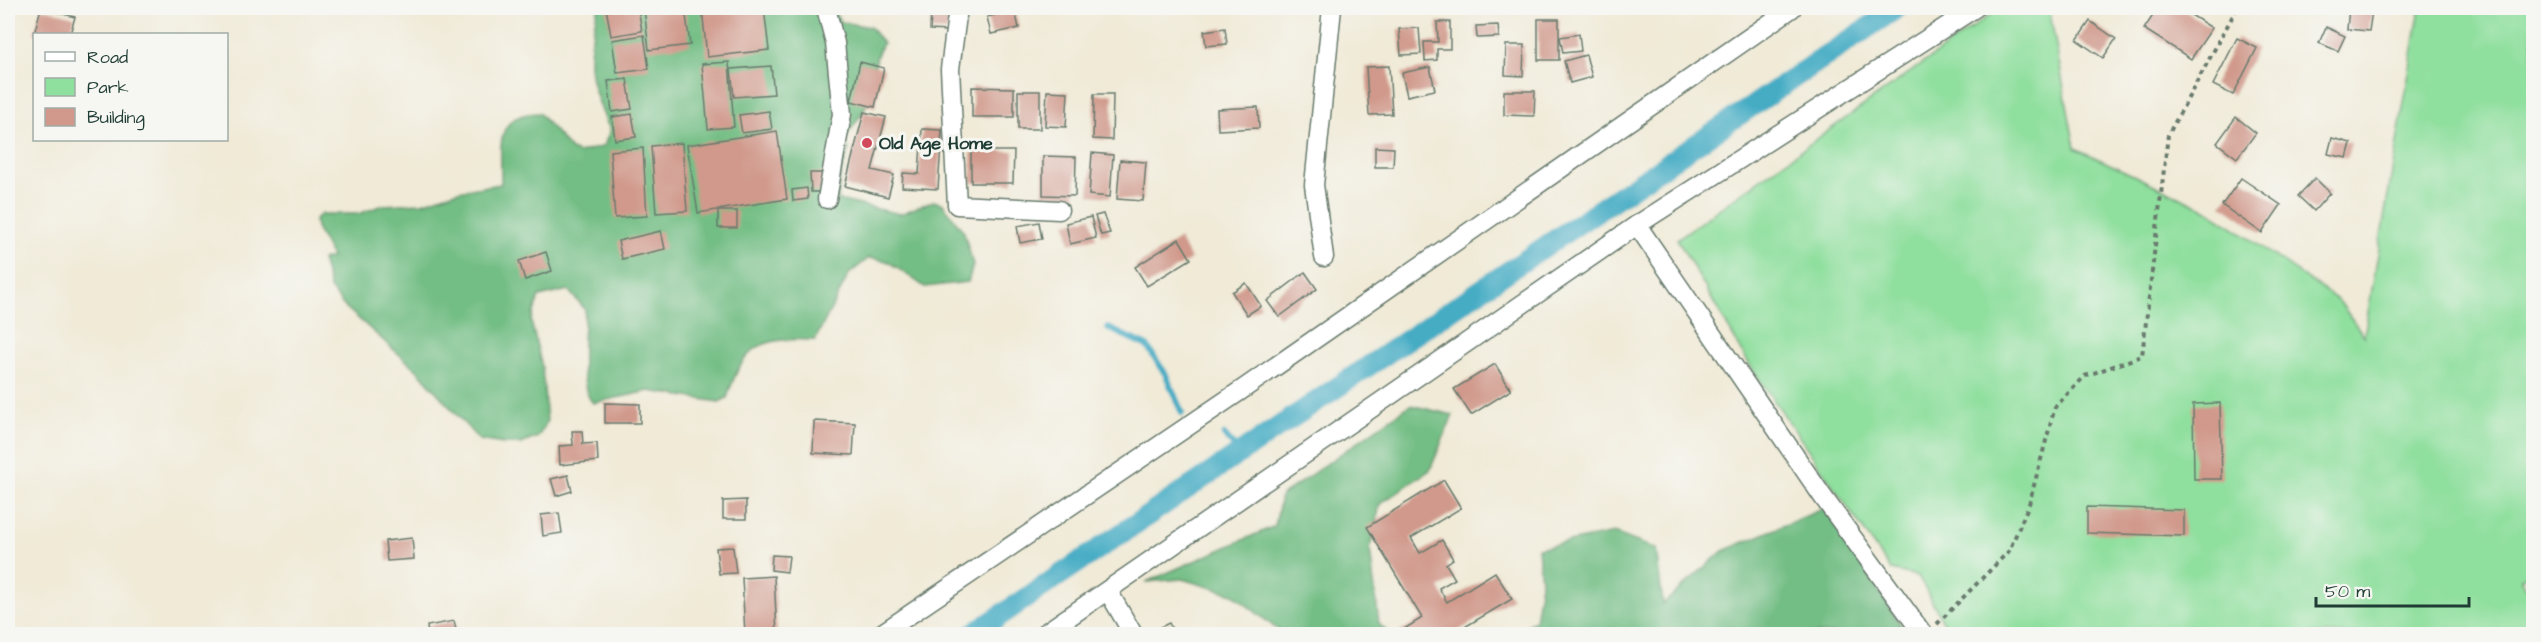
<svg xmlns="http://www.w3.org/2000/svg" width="2541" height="642" viewBox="0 0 2541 642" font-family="'Architects Daughter',sans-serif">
<rect width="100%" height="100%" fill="#f6f6f2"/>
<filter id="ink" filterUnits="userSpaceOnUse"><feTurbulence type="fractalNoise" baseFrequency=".0167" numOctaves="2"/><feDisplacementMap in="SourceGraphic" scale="12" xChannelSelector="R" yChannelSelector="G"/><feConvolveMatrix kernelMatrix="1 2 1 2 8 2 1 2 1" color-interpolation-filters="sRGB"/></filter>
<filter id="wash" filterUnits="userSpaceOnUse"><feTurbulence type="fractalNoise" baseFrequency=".008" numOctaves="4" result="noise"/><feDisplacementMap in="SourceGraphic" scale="24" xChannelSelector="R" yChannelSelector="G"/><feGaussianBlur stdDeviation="1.35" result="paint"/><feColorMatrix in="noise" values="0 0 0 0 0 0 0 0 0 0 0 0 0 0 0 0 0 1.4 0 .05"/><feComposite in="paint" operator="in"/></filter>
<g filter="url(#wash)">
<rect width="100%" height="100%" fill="#f0ead7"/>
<path fill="#8fdf9e" stroke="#578e69" stroke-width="1.5" d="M 2000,8 L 2049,8 L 2075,148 L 2208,210 L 2339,301 L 2364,336 L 2420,8 L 2533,8 L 2534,573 L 2521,578 L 2533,601 L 2533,634 L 1950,634 L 1918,576 L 1891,570 L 1751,367 L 1677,239 Z"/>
<g fill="#73be85" stroke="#497e5c" stroke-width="1.5">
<path d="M 598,8 L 831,8 L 841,22 L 870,27 L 883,43 C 872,61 876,69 873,89 C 869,108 847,135 835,150 L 841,156 L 849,147 L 840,179 L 838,200 L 900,214 L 933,201 L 942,203 L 964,232 L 973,265 L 968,282 L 925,287 L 887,261 L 869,258 L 849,274 L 815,340 C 761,337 744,344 727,398 L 719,402 L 649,391 L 593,403 C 577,387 584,332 585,309 L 568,290 L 539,297 L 531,321 L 542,367 L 547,422 L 538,437 L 521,444 L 504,444 L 479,440 L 418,371 L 343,305 L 330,288 L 322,260 L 332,257 L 316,228 L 315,219 L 322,214 L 358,214 L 383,205 L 422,203 L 458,191 L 501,184 C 502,148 492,114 539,113 L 571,150 L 579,153 L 604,146 L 610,130 C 587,77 585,64 598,8 Z"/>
<path d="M 1410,405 L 1453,415 L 1430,470 L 1380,504 L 1370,549 L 1379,624 L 1390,634 L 1283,634 L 1233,594 L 1182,579 L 1146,582 L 1275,526 L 1281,496 Z"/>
<path d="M 1825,508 L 1902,627 L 1897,634 L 1511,634 L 1535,621 L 1541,583 L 1538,548 L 1614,533 L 1656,549 L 1663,604 L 1723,551 Z"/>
</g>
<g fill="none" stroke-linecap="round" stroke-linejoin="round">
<g stroke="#45acc4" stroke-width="6">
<path d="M 1108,328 L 1147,346 L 1166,375 L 1182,413"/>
<path d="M 1224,435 L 1241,453"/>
</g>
<path stroke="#45acc4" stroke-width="21" d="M 973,634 L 1897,8"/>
</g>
<g id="blocks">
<g fill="#d0998b">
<path d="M 41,8 L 75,17 L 70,34 L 34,34 Z"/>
<path d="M 606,8 L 638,8 L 642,31 L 611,36 Z"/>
<path d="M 685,8 L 690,45 L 649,50 L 644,9 Z"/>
<path d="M 702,8 L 764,8 L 769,50 L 707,57 Z"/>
<path d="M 871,8 L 896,8 L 895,13 L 871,11 Z"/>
<path d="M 2158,8 L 2180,8 L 2212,28 L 2191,59 L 2144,29 Z"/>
<path d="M 2349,8 L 2372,11 L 2369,31 L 2347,29 Z"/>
<path d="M 1015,10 L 1019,28 L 991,34 L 987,17 Z"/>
<path d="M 931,12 L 949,14 L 947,31 L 930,30 Z"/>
<rect x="1538" y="19" width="21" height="41"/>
<path d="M 2090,21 L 2116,39 L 2103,58 L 2077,40 Z"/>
<path d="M 1437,22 L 1450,22 L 1450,49 L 1437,49 L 1437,60 L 1425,61 L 1424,42 L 1438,42 Z"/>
<path d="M 1498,25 L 1499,37 L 1477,38 L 1476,26 Z"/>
<path d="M 2326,27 L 2345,36 L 2338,51 L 2319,43 Z"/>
<path d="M 1225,28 L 1227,44 L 1206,46 L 1204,31 Z"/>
<path d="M 1419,28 L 1421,54 L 1401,55 L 1399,29 Z"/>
<path d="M 1579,34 L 1581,51 L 1563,53 L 1560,37 Z"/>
<path d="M 644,35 L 649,69 L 617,73 L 612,40 Z"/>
<path d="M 2237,38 L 2257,48 L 2233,95 L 2213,85 Z"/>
<path d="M 1506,45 L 1524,45 L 1523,76 L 1505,75 Z"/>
<path d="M 1586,55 L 1592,77 L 1570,83 L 1564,61 Z"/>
<path d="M 729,62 L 734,127 L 708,129 L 702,64 Z"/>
<path d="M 860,62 L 884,68 L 875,107 L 851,101 Z"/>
<path d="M 771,66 L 774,94 L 734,97 L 731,69 Z"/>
<path d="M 1389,66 L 1392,114 L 1369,115 L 1366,67 Z"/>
<path d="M 1430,67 L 1435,90 L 1407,96 L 1402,73 Z"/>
<path d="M 627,79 L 632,109 L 612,112 L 608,81 Z"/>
<path d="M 972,87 L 1014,88 L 1014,117 L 972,117 Z"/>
<rect x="1018" y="91" width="22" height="38"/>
<path d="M 1047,91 L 1068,92 L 1066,127 L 1045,126 Z"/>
<path d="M 1504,91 L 1535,91 L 1534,116 L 1504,115 Z"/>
<path d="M 1094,94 L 1113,94 L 1112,140 L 1093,139 Z"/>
<path d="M 1258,107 L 1259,128 L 1218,130 L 1217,109 Z"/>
<path d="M 769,111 L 772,129 L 742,133 L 739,115 Z"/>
<path d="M 864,112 L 886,117 L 872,170 L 894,175 L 888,197 L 845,186 Z"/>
<path d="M 632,114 L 636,137 L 615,140 L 612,117 Z"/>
<path d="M 2236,117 L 2256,133 L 2237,158 L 2217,143 Z"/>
<path d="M 922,129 L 942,130 L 938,189 L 902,187 L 903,173 L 919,174 Z"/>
<path d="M 777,131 L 787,199 L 698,213 L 687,145 Z"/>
<path d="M 2332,138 L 2351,143 L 2347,158 L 2328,154 Z"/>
<path d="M 682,143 L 687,211 L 656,213 L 651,146 Z"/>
<path d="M 1375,147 L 1394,148 L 1393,167 L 1375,167 Z"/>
<path d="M 643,148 L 647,216 L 615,218 L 610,151 Z"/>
<path d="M 971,151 L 1014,151 L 1013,183 L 971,183 Z"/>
<path d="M 1092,153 L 1113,155 L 1110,197 L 1089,195 Z"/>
<path d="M 1043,156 L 1076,157 L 1075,196 L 1043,195 Z"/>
<path d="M 1120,160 L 1146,162 L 1143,201 L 1117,199 Z"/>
<path d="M 810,173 L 825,173 L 826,192 L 811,192 Z"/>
<path d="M 2241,178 L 2281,205 L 2262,233 L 2222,205 Z"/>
<path d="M 2315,178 L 2330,193 L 2314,211 L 2298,196 Z"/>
<path d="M 807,188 L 808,199 L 793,201 L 792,190 Z"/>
<rect x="718" y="211" width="19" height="17"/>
<path d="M 1103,214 L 1110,233 L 1101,235 L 1095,216 Z"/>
<path d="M 1091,217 L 1096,238 L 1070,244 L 1066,223 Z"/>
<path d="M 1039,222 L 1042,239 L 1020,243 L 1017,226 Z"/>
<path d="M 661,231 L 665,249 L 622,259 L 618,241 Z"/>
<path d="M 1179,239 L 1191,259 L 1147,286 L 1135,267 Z"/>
<path d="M 546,252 L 552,271 L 525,280 L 519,261 Z"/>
<path d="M 1305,272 L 1317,289 L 1279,317 L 1267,301 Z"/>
<path d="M 1246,283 L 1261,306 L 1247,315 L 1232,292 Z"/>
<path d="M 1495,364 L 1511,390 L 1471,415 L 1454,389 Z"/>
<path d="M 605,403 L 640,404 L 640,423 L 605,423 Z"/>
<path d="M 2220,403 L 2222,479 L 2194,479 L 2193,404 Z"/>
<path d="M 814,421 L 855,423 L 853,455 L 813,453 Z"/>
<path d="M 572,431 L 582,431 L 583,444 L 597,443 L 598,461 L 560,465 L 559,446 L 573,445 Z"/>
<path d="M 568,475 L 572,491 L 556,496 L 551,479 Z"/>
<path d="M 1444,480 L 1461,508 L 1411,538 L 1420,553 L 1442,540 L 1453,559 L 1446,564 L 1455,579 L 1439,588 L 1447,602 L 1495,572 L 1512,599 L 1453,634 L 1396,634 L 1422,618 L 1367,527 Z"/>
<path d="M 746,500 L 746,519 L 723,519 L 723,501 Z"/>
<path d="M 2087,507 L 2184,510 L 2184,536 L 2087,533 Z"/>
<path d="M 559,513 L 562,533 L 543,536 L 541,515 Z"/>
<path d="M 412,538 L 414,559 L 387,561 L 385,541 Z"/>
<path d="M 733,547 L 736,573 L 719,574 L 716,548 Z"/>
<path d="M 772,555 L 789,556 L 787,572 L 771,570 Z"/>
<path d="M 774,576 L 777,634 L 745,634 L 742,578 Z"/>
<path d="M 454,621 L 457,634 L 428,634 L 427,626 Z"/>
<path d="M 1169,623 L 1175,634 L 1145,634 Z"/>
</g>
</g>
</g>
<g filter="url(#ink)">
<use href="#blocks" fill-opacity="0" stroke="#687a6d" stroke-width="1.5"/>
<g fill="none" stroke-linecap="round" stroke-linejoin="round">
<defs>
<g id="street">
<path d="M 826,8 L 835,43 L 842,114 L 827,199"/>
<path d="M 958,8 L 950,69 L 957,205 L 1059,210"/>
<path d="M 1637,225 L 1823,497 L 1923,634"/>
<path d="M 1324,257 L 1314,185 L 1332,8"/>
<path d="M 1108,591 L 1133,634"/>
<path d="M 881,634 L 1243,389 L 1792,8"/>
<path d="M 1044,634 L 1637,225 L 1975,8"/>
</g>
</defs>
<use href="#street" stroke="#687a6d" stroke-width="21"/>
<path stroke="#687a6d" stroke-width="4" stroke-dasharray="4.5 4.5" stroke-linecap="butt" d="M 1937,624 L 2009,551 L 2029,504 L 2055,407 L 2085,376 L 2142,356 L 2168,135 L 2237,8"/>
<use href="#street" stroke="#fff" stroke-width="18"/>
</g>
</g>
<circle fill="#d1495b" stroke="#f6f6f2" stroke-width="2" cx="867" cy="143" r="6"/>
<g text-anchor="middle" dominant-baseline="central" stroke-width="6" stroke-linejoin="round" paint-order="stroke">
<g font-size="18" font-weight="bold" fill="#1f3d34" stroke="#f6f6f2" text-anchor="start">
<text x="879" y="143">Old Age Home</text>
</g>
</g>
<rect width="2541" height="642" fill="none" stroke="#f6f6f2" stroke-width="30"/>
<rect x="33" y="33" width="195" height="108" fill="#f6f6f2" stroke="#a0aca6" stroke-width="1.5"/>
<rect x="45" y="52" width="30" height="9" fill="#ffffff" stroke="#a0aca6" stroke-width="1.5"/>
<text x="87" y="63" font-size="18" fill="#1f3d34">Road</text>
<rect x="45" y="78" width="30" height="18" fill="#8fdf9e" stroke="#a0aca6" stroke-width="1.5"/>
<text x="87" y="93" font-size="18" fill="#1f3d34">Park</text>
<rect x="45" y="108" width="30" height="18" fill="#d0998b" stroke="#a0aca6" stroke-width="1.5"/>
<text x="87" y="123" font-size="18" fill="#1f3d34">Building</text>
<path d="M2316 597v9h153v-9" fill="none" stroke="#1f3d34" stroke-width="3"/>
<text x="2325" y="597" font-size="18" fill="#1f3d34" stroke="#f6f6f2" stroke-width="4.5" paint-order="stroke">50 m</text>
</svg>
